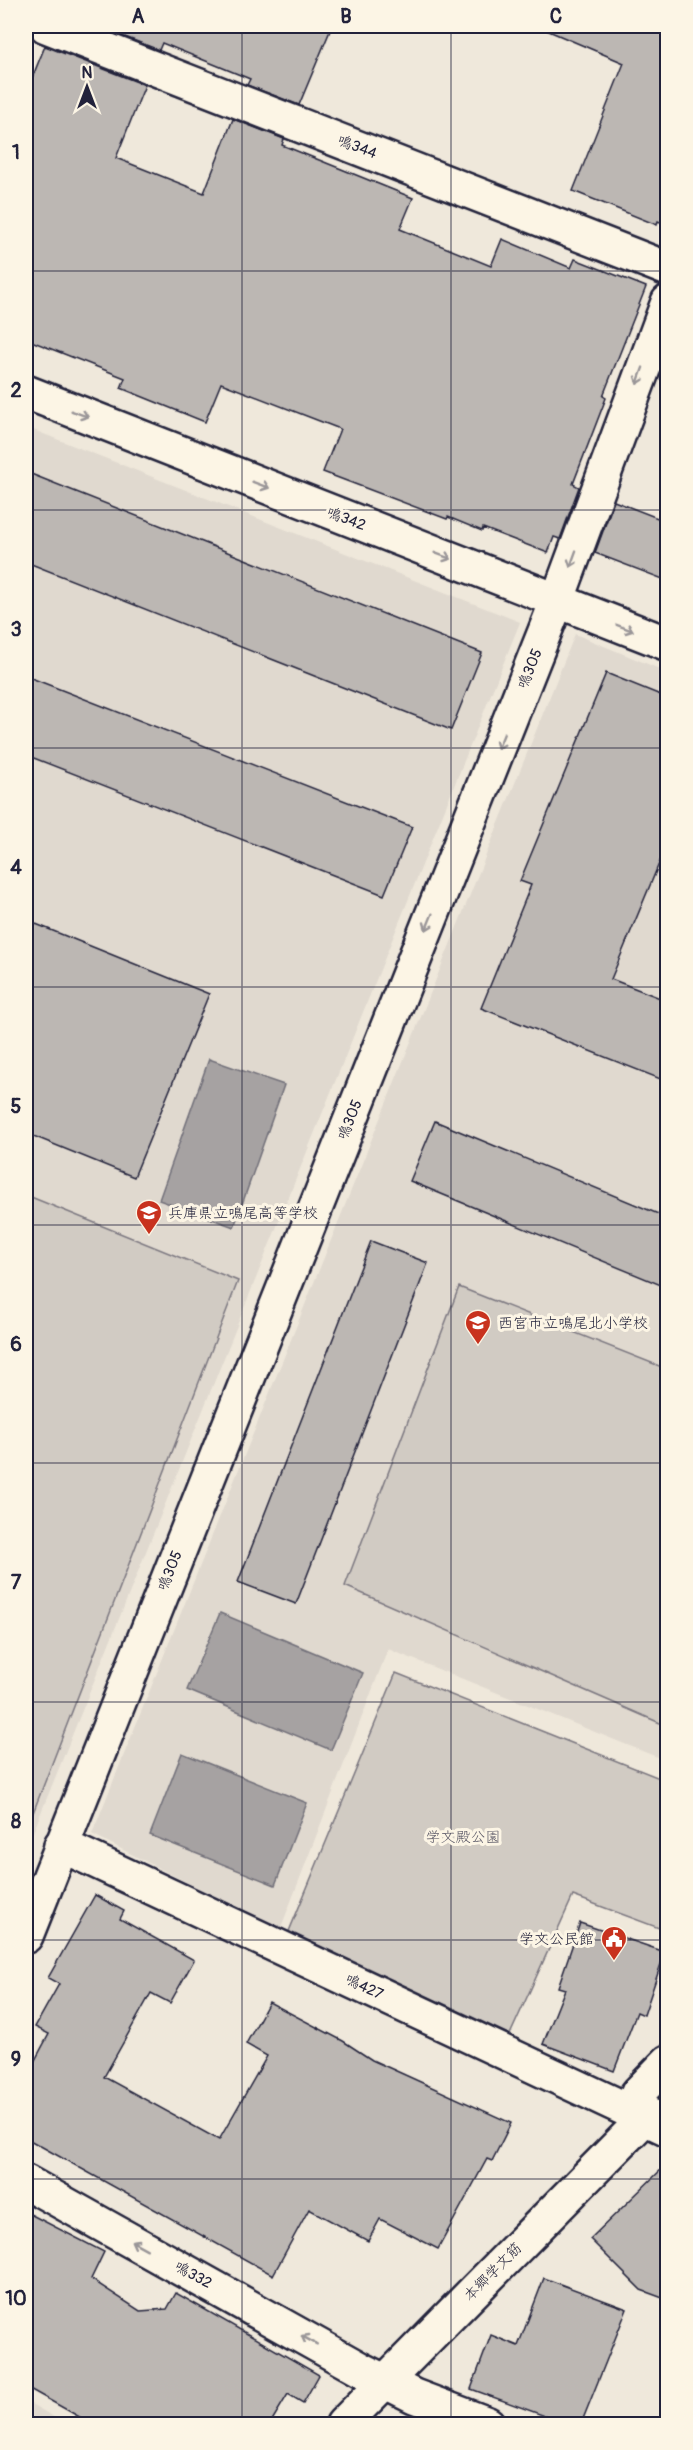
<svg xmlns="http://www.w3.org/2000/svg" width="693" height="2450" viewBox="0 0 693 2450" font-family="Pangolin,'Klee One',sans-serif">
<rect width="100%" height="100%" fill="#efe8db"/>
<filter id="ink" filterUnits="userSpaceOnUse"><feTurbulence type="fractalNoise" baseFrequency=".0167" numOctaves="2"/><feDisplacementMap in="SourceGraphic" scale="12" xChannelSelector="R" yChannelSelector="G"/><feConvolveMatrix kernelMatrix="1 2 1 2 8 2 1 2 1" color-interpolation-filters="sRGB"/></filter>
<g filter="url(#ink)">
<g fill="#e0d9cf">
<path d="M 26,427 L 520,622 L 26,1850 Z"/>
<path d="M 575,634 L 667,672 L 667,1761 L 388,1649 L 280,1930 L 92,1834 Z"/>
<path d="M 26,2401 L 66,2424 L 26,2424 Z"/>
</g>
<g fill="#d1cbc3" stroke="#7a767f" stroke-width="1.5">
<path d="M 26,1195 L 238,1281 L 26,1831 Z"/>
<path d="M 459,1287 L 667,1369 L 667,1726 L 345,1586 Z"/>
<path d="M 396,1673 L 667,1781 L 667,1931 L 573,1896 L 503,2050 L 285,1941 Z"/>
</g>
<g fill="#a6a2a2" stroke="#716f79" stroke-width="1.5">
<path d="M 209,1059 L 284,1085 L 234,1227 L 159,1200 Z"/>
<path d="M 220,1613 L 363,1673 L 331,1750 L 187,1690 Z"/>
<path d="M 182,1753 L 307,1803 L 275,1885 L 150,1835 Z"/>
</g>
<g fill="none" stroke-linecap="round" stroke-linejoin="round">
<path stroke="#a6a2a2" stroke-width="74" d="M 666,2098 L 668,2096"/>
</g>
<g fill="#bcb7b3" stroke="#22223b" stroke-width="1.5">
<path d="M 96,26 L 332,26 L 299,105 L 247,85 L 250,79 L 162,43 L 159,50 Z"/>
<path d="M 537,26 L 668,26 L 668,225 L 658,221 L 657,225 L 573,191 L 624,63 Z"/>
<path d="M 45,46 L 145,85 L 116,158 L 204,193 L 233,119 L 284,139 L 282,145 L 413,198 L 400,229 L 491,266 L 502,239 L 571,268 L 575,259 L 646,287 L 603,396 L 606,398 L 573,484 L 579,487 L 560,539 L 554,537 L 548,553 L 483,528 L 482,531 L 448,517 L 447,519 L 323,472 L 340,429 L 221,383 L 205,422 L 121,388 L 125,378 L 26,339 L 26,93 Z"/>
<path d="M 26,472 L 482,653 L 451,730 L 26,562 Z"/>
<path d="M 614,501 L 668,522 L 668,581 L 595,553 Z"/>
<path d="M 606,673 L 668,698 L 668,842 L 611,979 L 668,1001 L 668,1082 L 481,1008 L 531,885 L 520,881 Z"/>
<path d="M 26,676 L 412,827 L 384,895 L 26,755 Z"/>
<path d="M 26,920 L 209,994 L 134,1177 L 26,1133 Z"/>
<path d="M 435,1121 L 668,1218 L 668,1288 L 410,1181 Z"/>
<path d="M 371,1241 L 428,1263 L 296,1604 L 238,1582 Z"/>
<path d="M 95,1895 L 124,1911 L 120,1919 L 194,1960 L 170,2003 L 151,1993 L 104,2077 L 219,2140 L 267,2056 L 246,2044 L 269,2002 L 343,2041 L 372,2060 L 511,2123 L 492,2161 L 487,2159 L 438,2249 L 380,2219 L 368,2241 L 309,2209 L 273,2275 L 26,2138 L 26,2077 L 49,2034 L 35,2027 L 59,1984 L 48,1978 Z"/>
<path d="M 580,1923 L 665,1952 L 644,2015 L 637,2012 L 614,2071 L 543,2044 L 565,1989 L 558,1987 Z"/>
<path d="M 668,2163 L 668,2300 L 641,2290 L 590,2239 Z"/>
<path d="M 26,2212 L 104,2252 L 91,2279 L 140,2311 L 167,2309 L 176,2293 L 319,2375 L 303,2403 L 288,2394 L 270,2424 L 92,2424 L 26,2387 Z"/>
<path d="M 544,2278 L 627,2309 L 581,2424 L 567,2424 L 471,2389 L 491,2335 L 518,2346 Z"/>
</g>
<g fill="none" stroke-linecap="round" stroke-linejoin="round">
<defs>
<g id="minor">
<path d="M 46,26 L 668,269"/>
<path d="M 26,392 L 668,644"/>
<path d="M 61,1845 L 668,2129"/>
<path d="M 26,1936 L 557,601 L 668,302"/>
<path d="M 644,2119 L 638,2093 L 668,2062"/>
<path d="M 26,2182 L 360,2369 L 414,2396 L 488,2424"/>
<path d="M 343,2424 L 644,2119 L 663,2117"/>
</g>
</defs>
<use href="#minor" stroke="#22223b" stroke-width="38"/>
<use href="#minor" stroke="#fcf5e5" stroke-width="33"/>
</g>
<defs><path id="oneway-shaft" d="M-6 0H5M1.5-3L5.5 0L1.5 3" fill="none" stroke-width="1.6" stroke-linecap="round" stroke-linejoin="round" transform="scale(1.5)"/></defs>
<g stroke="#9a9698">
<use href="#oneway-shaft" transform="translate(640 376) rotate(110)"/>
<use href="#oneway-shaft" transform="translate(80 414) rotate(21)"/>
<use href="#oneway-shaft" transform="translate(261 485) rotate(21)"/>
<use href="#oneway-shaft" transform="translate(443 556) rotate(21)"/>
<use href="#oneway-shaft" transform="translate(573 559) rotate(110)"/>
<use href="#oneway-shaft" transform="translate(625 628) rotate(21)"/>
<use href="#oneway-shaft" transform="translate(501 741) rotate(112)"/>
<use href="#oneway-shaft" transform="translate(429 922) rotate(112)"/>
<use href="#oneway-shaft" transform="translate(139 2245) rotate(-151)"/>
<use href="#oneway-shaft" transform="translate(309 2340) rotate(-151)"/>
</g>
</g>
<path fill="none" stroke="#22223b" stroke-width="1.5" stroke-opacity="0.55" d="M 242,26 L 242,2424M 451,26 L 451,2424M 26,271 L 668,271M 26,510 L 668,510M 26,748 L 668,748M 26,987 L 668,987M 26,1225 L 668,1225M 26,1463 L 668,1463M 26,1702 L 668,1702M 26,1940 L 668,1940M 26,2179 L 668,2179"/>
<defs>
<symbol id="school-pin" viewBox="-11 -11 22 30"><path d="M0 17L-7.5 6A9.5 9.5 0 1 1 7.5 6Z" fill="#c8321e" stroke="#fcf5e5"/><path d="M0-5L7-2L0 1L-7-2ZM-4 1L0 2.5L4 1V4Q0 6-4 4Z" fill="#fff"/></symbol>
<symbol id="civic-pin" viewBox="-11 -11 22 30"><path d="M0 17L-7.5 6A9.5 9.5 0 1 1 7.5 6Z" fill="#c8321e" stroke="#fcf5e5"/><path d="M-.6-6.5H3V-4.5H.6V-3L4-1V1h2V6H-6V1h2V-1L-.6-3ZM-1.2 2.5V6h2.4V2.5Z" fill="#fff"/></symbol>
</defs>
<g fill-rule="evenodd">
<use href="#school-pin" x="134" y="1198" width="30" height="40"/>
<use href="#school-pin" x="463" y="1308" width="30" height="40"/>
<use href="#civic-pin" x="599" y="1924" width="30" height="40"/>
</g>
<g text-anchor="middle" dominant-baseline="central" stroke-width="6" stroke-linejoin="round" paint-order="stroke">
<g font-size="15" fill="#22223b" stroke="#fcf5e5">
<text transform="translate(357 147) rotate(21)">鳴344</text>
<text transform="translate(346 519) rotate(21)">鳴342</text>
<text transform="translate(530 669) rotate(-68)">鳴305</text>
<text transform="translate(350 1120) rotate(-68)">鳴305</text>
<text transform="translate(170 1571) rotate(-68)">鳴305</text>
<text transform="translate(364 1987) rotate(25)">鳴427</text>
<text transform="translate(493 2272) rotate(-45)">本郷学文筋</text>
<text transform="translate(193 2275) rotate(29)">鳴332</text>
</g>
<g font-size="15" fill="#22223b" stroke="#fcf5e5" text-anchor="start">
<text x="168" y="1213">兵庫県立鳴尾高等学校</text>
<text x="498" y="1323">西宮市立鳴尾北小学校</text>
<text x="594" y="1939" text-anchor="end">学文公民館</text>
</g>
<g font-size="15" fill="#575564" stroke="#fcf5e5">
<text x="463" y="1837">学文殿公園</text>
</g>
</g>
<rect width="693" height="2450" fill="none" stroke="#fcf5e5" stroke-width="66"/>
<g transform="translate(87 87)" stroke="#fcf5e5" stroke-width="4.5" paint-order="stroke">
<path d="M0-4.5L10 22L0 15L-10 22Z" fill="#22223b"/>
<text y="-9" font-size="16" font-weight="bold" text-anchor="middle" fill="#22223b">N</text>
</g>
<rect x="33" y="33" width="627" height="2384" fill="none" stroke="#22223b" stroke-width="2"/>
<g font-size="20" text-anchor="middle" font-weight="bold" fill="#22223b">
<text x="138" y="23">A</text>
<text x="346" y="23">B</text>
<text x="556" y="23">C</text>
<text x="16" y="159">1</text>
<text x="16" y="397">2</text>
<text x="16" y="636">3</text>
<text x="16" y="874">4</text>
<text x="16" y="1113">5</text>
<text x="16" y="1351">6</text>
<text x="16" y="1589">7</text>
<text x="16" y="1828">8</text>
<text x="16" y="2066">9</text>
<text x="16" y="2305">10</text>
</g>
</svg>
